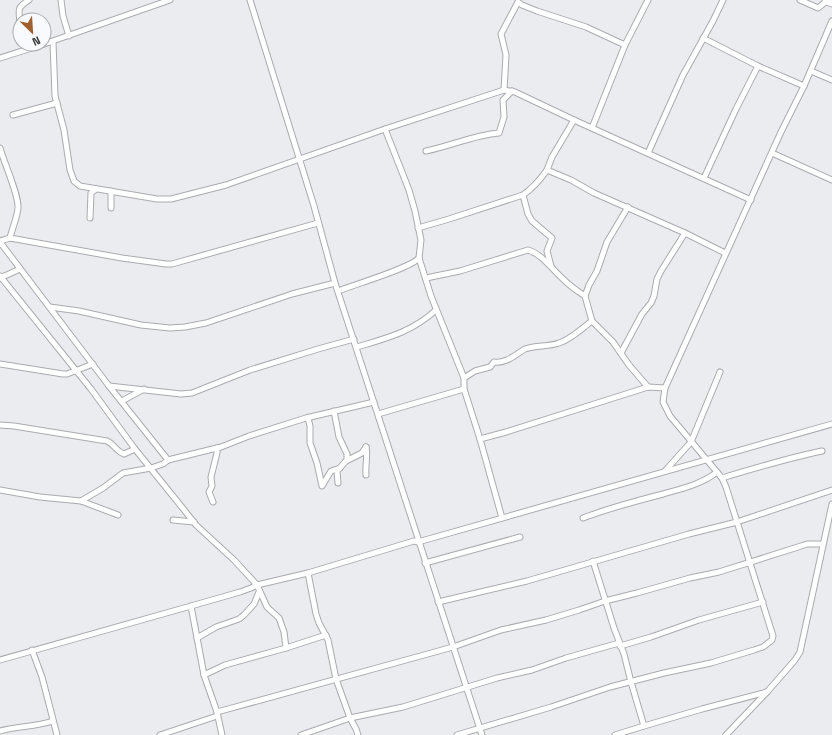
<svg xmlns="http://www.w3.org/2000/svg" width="832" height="735" viewBox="0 0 832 735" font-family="'Space Grotesk',sans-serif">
<rect width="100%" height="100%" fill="#ebecf0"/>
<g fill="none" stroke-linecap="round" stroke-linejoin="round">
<defs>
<g id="street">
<path d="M 61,0 L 63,16 L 69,36"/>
<path d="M 250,0 L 314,206 L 335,283 L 482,735"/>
<path d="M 800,0 L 818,8 L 828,0"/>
<path d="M 20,21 C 18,9 18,7 29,0"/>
<path d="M 703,38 L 758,66 L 804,86"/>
<path d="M 53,42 L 55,96 L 64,130 L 70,170 L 74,181 L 80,186 L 157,199 L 171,199 L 226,185 L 385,129 L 504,90 L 515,92 L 574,120 L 751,200"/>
<path d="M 44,44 L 170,0"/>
<path d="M 0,58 L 44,44"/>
<path d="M 811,71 L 832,80"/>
<path d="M 504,90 L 506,55 L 501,34 L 518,2 L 522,5 L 537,11 L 586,27 L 625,45"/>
<path d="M 13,115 L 57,103"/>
<path d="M 574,120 L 552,157 L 547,170 L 571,180 L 594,193 L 685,233 L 725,253"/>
<path d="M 592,128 L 625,45 L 648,0"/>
<path d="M 385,129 L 409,190 L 415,211 L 421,240 L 419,258 L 431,296 L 464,378 L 464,389 L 480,439"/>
<path d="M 0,148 C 4,163 19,195 18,208 C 17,218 12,229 10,238"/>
<path d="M 426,151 C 451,146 474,135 499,133 L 504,117 L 503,100 L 512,91"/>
<path d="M 648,153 L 683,75 L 713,21 L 723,0"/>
<path d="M 772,153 L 832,180"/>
<path d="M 704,178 L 736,109 L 758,66"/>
<path d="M 523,195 L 528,214 L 532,221 L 552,238 L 547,251 L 551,266"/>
<path d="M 628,207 L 607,242 L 597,271 L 589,285 L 585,296 L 592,321 L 613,342 L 629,365 L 648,387"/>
<path d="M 111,208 L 111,191"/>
<path d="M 90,218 L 91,193 L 96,189"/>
<path d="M 418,228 L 449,219 L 523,195 C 533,188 540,180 547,170"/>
<path d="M 0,241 L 10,238 L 122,258 L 166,264 L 172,264 L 318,223"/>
<path d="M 0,242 L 109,386 L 168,460 L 221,447 L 249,436 L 306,418 L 374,402"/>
<path d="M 0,276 L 91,389 L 135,449 L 185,511 L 196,525 L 234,560 L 257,585 L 267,607 L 279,618 L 284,632 L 286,648"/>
<path d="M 0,278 L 20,269"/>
<path d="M 426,278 L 460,271 L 528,250 C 542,254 552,269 562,278 C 569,285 577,291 585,296"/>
<path d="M 338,291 C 353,285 411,268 419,258"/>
<path d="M 50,307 L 79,311 L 141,325 L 170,328 L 185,327 L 206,323 L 292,294 L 335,283"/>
<path d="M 357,347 C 387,338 412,332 436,310"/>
<path d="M 621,353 L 642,314 L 651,303 L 654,296 L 657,279 L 661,271 L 685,233"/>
<path d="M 0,364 L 63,374 L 67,374 L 93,364"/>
<path d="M 464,378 L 475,371 L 490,367 L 494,362 C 506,364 516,354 525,349 C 536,345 548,347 559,343 C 572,339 582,328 592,321"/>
<path d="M 109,386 L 181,394 L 192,393 L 250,370 L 318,349 L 354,339"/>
<path d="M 122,401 L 144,389"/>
<path d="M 334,411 L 339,437 L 347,454 L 347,460 L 337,471 L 338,483"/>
<path d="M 378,414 L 464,389"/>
<path d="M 308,418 L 310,426 L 310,443 L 317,463 L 322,486 L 331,471 L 340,468"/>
<path d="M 0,425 L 14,426 L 107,441 C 114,444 116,451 124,454 L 135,449"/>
<path d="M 366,447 C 368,457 365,466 366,475"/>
<path d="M 346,461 L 362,453 L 366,447"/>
<path d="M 665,471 L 691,442 L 720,372"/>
<path d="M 722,478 C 755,468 788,458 822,451"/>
<path d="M 0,490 L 40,497 L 81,501 L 103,488 L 123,473 L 151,468 L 163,464 L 168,460"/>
<path d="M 81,501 L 118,515"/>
<path d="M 213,502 L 209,492 L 212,486 L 211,477 L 217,453 L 217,448"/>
<path d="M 502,518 L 480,439 L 506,432 L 648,387 L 665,388"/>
<path d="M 583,518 C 609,508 636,501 663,494 C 681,489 702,484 717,472"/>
<path d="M 173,520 L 194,522"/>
<path d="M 593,561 L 614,628 L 624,654 L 631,682 L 644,726 L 615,735"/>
<path d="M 425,563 L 520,537"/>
<path d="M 308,573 L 316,614 L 319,623 L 328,640 L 336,679 L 350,718 L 356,729 L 358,735"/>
<path d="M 438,602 L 527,581 L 689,534 L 737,522 L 832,490"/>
<path d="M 191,606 L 204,675 L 225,665 L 286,648 L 326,635"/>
<path d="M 197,638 L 216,627 L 239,619 L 244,615 L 254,604 L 259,592"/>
<path d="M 620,646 L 651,637 L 699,620 L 763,602"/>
<path d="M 32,650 L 42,677 L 57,735"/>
<path d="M 0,660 L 191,606 L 240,592 L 251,588 L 257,585 L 308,573 L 414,541 L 418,542 L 832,424"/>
<path d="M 204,675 L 217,712 L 222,735"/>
<path d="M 217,712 L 453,647 L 501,630 L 546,620 L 579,610 L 605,601 L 637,593 L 690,578 L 719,572 L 798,547 L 807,544 L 823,544"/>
<path d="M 644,726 L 702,709 L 767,692"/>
<path d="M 0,731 C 18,726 35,727 53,721"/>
<path d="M 160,735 L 217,716"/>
<path d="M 301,735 L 350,718 L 403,707 L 497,678 L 532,670 L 566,658 L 619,643"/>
<path d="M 457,735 L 551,707 L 610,687 L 664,673 L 711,663 L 754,650 L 763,647 L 772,640 L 773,636 L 726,487 L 722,478 L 670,416 L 663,402 L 665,388 L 781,132 L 804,86 L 832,21"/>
<path d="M 726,735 L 767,692 L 795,660 L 800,652 L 832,504"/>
</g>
<path id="highway" d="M 827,0 L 832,2"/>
</defs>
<use href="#street" stroke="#aaabaf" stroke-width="7"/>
<use href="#highway" stroke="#aaabaf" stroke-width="11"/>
<use href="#street" stroke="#fff" stroke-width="5"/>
<use href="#highway" stroke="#fff" stroke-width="9"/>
</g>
<g transform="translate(32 32) rotate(155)"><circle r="19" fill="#f8fafd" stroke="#aaabad"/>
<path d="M0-3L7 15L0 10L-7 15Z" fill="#a15e2e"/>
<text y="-6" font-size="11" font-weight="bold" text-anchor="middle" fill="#343536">N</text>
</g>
</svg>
